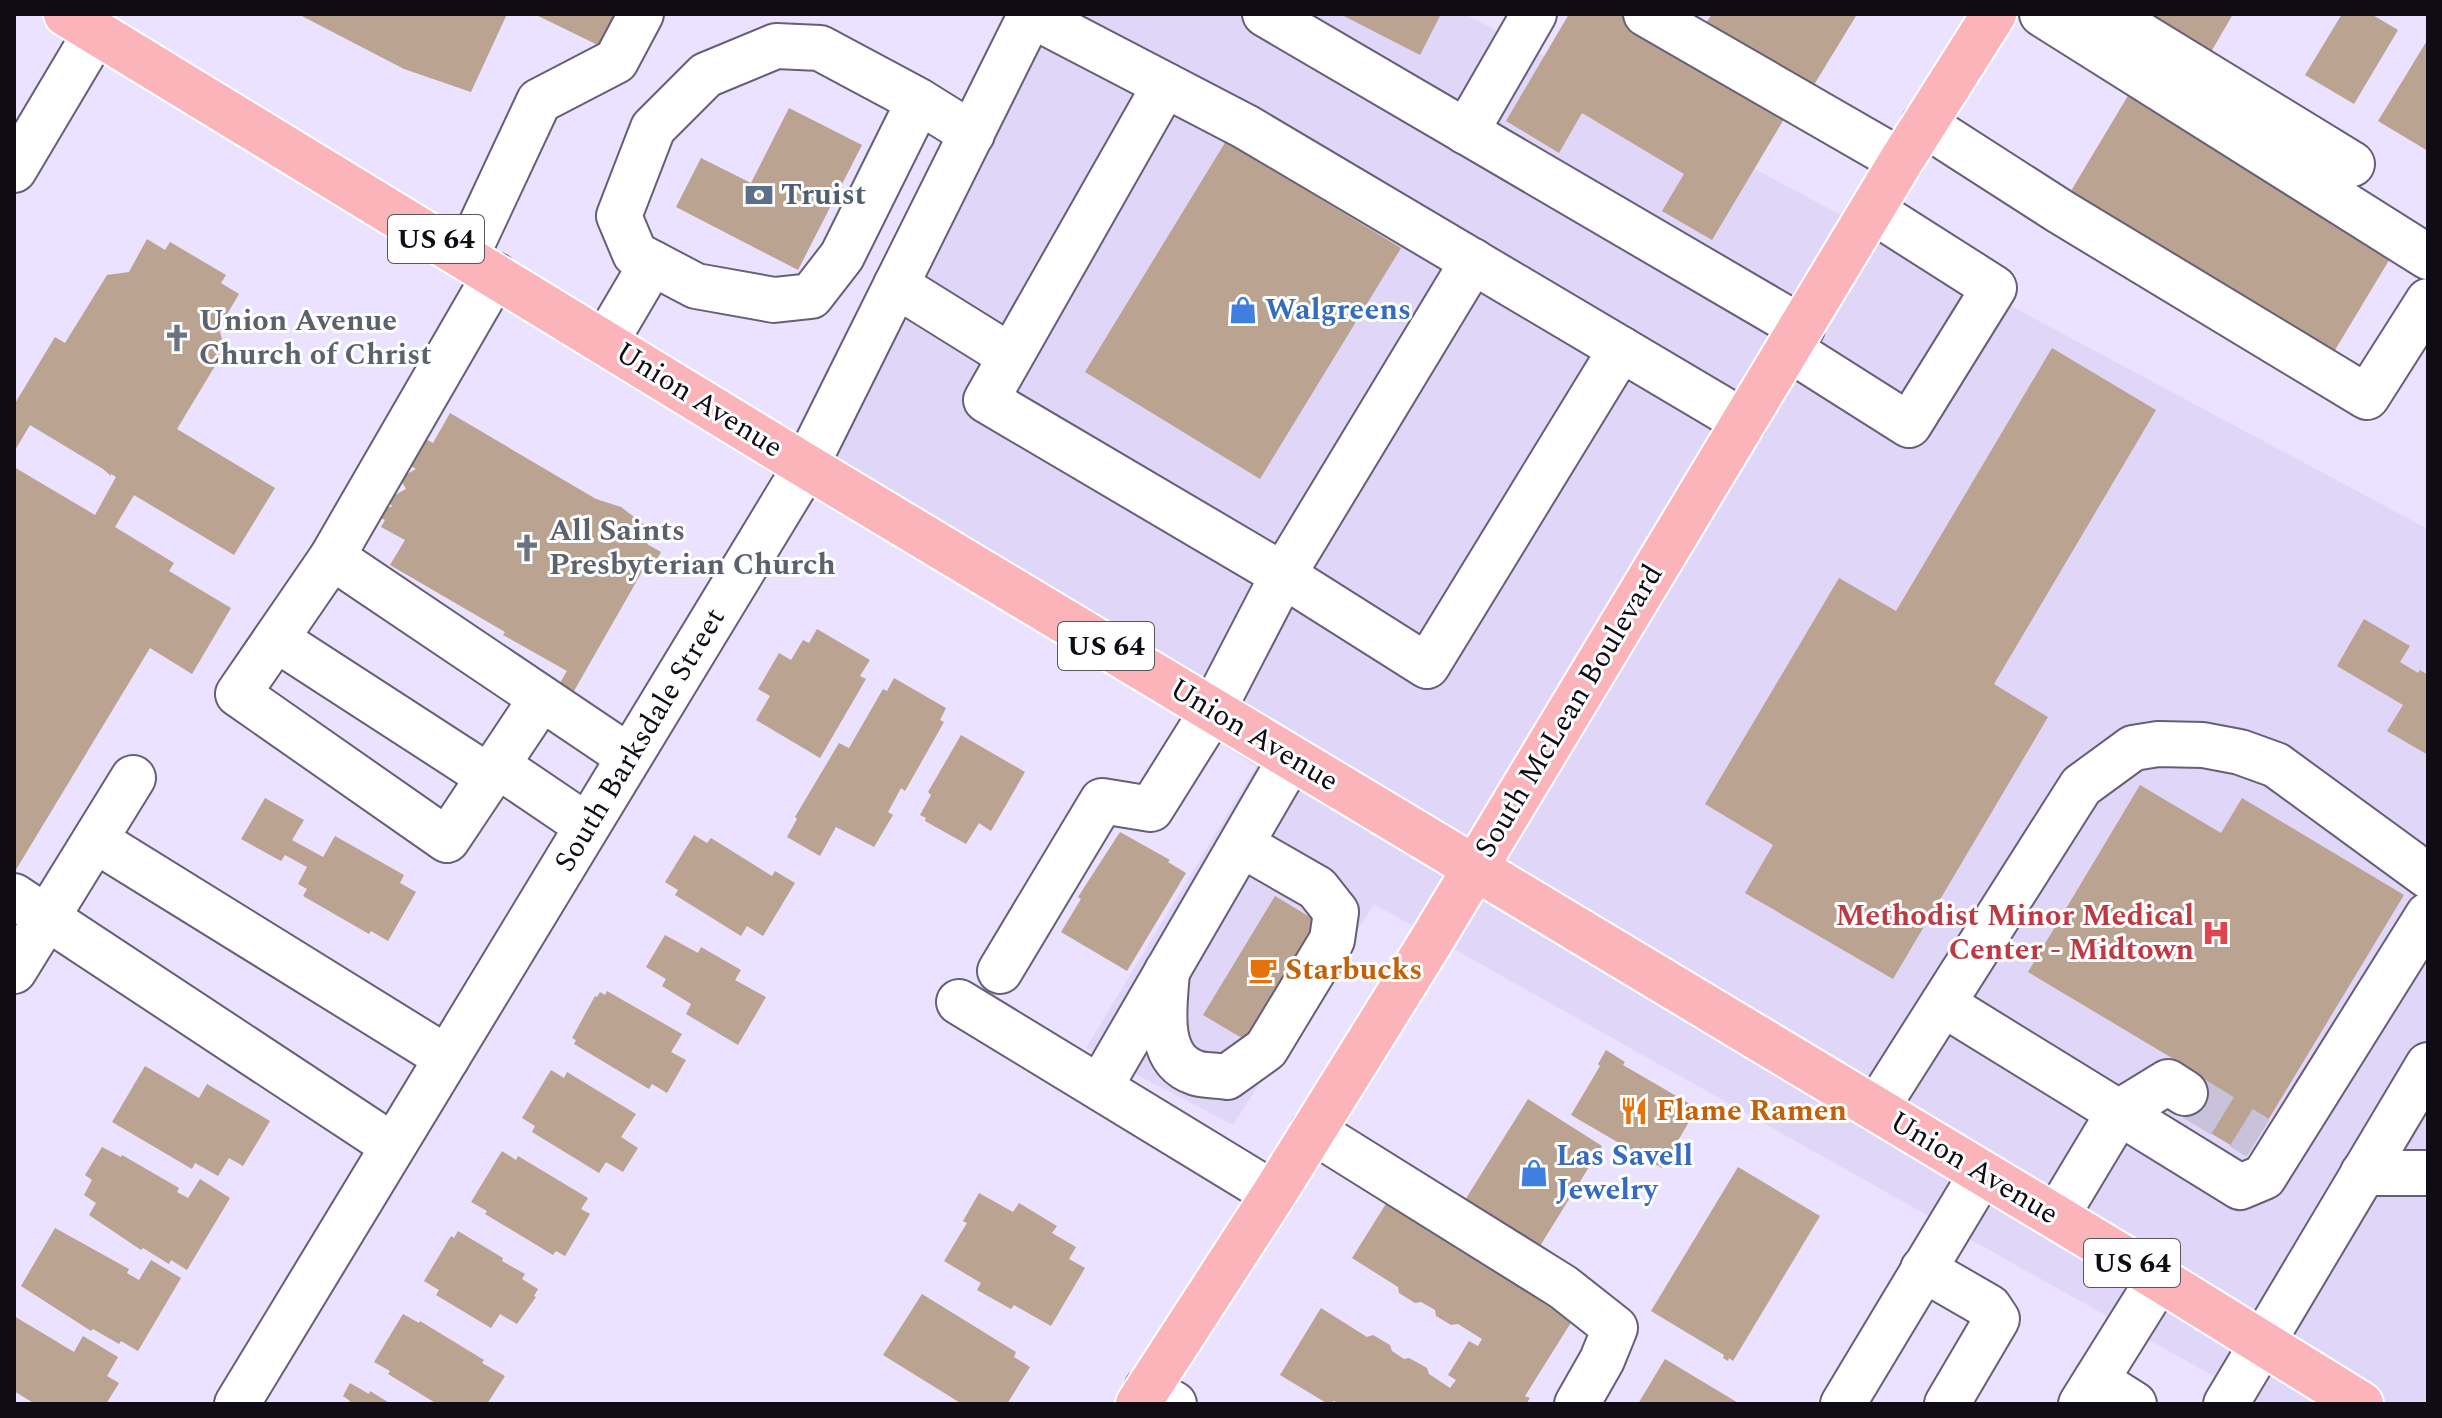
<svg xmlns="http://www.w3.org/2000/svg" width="2442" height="1418" viewBox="0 0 2442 1418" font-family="Spectral,serif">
<rect width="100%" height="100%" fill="#eae2fe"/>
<path fill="#e0d6f8" d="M 1039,14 L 1465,14 L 2428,529 L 2428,1404 L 2263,1404 L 1374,904 L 1233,1125 L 1086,1048 L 1256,767 L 801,463 Z"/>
<g fill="#baa390">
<path d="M 298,14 L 507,14 L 471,92 L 404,69 Z"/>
<path d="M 534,14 L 618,14 L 602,47 Z"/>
<path d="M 1340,14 L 1441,14 L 1420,55 Z"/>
<path d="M 1569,14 L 1629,14 L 1790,109 L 1712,240 L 1662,211 L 1684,174 L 1582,113 L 1559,153 L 1506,121 Z"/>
<path d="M 1712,14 L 1853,14 L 1856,16 L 1812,88 L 1706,23 Z"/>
<path d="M 2146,14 L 2233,14 L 2211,52 Z"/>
<path d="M 2342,14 L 2371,14 L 2398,30 L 2354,104 L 2305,75 Z"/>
<path d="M 2428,39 L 2428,151 L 2378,121 Z"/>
<path d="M 2132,89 L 2397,247 L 2329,360 L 2065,201 Z"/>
<path d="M 789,108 L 862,145 L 798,270 L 676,207 L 701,158 L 751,183 Z"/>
<path d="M 1226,141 L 1401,248 L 1260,479 L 1085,372 Z"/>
<path d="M 147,239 L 165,250 L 170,242 L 226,275 L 221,283 L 239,294 L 219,328 L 223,343 L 227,346 L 177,429 L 275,488 L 234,555 L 134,495 L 115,527 L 174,563 L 169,571 L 231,608 L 192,674 L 150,648 L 14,873 L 14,467 L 95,515 L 116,477 L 111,474 L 111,476 L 103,469 L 30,425 L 14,452 L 14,405 L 55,337 L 65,343 L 107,275 L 129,272 Z"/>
<path d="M 2052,348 L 2156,410 L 1994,684 L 2048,717 L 1893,979 L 1745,893 L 1773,845 L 1705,804 L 1839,578 L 1896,611 Z"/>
<path d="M 450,413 L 596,499 L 621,507 L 654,532 L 647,544 L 661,552 L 649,573 L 643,570 L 574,691 L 560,683 L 567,671 L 503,635 L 505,632 L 390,565 L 405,540 L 381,527 L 385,520 L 381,518 L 387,507 L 392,507 L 388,499 L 406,489 L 400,478 L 416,469 L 401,461 L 416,434 L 433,443 Z"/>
<path d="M 2364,619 L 2410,646 L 2400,662 L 2418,673 L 2420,670 L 2428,675 L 2428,755 L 2387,731 L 2403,705 L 2337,666 Z"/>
<path d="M 817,629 L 870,660 L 860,676 L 866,679 L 820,758 L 756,720 L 770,696 L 758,689 L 779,653 L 791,660 L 803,640 L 809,643 Z"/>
<path d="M 894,678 L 946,708 L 940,720 L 944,722 L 905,791 L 901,788 L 888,812 L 893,815 L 874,847 L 836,827 L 820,856 L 787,837 L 797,819 L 795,817 L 839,743 L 849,748 L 883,689 L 887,691 Z"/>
<path d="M 961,735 L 1025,772 L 991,831 L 979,823 L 966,844 L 925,821 L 926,818 L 920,815 L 931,795 L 928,792 Z"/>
<path d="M 2140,785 L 2221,833 L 2242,798 L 2404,895 L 2247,1155 L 2174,1111 L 2197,1073 L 2028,972 Z"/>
<path d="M 265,798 L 304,820 L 292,840 L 323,857 L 335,836 L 404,875 L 400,883 L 416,892 L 388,941 L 371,931 L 369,934 L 303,896 L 307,889 L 298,884 L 307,867 L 285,855 L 281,861 L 241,839 Z"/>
<path d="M 1120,832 L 1170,860 L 1168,862 L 1186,873 L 1127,971 L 1061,932 L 1081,899 L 1078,897 Z"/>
<path d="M 694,835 L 707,843 L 711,838 L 772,876 L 775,871 L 795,883 L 763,936 L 747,926 L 741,936 L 675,895 L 678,890 L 665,882 Z"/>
<path d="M 1275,896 L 1323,925 L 1252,1044 L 1203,1015 Z"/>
<path d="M 665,935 L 698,953 L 701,947 L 741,970 L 735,980 L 766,997 L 738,1045 L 686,1014 L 691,1004 L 662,986 L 666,979 L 646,967 Z"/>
<path d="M 607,991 L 682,1034 L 671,1052 L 686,1060 L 667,1093 L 652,1084 L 649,1089 L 574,1044 L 576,1040 L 572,1038 L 595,996 L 597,997 L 600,992 L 605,995 Z"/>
<path d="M 1606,1050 L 1625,1062 L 1623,1065 L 1697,1108 L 1662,1168 L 1571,1115 L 1600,1066 L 1598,1064 Z"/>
<path d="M 145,1066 L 199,1098 L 207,1084 L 270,1121 L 243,1166 L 229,1158 L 218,1176 L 195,1163 L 192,1169 L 112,1122 Z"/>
<path d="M 551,1070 L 564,1078 L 567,1072 L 636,1114 L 621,1137 L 638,1148 L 623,1172 L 606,1162 L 599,1173 L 532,1132 L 535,1126 L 522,1118 Z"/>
<path d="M 1528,1099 L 1602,1146 L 1540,1246 L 1465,1200 Z"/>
<path d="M 102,1147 L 121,1157 L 122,1155 L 179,1188 L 177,1192 L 188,1198 L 200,1179 L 230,1198 L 187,1270 L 171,1260 L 169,1264 L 143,1248 L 141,1250 L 89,1215 L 96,1203 L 84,1195 L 92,1180 L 85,1175 Z"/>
<path d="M 502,1151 L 516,1160 L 518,1156 L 588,1198 L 581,1209 L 590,1214 L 565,1256 L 556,1251 L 553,1255 L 485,1214 L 487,1211 L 471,1202 Z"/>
<path d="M 1738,1167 L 1820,1216 L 1733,1361 L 1729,1358 L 1728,1361 L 1723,1358 L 1724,1355 L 1651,1311 Z"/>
<path d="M 1394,1191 L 1577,1313 L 1525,1396 L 1530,1398 L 1526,1404 L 1339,1404 L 1334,1401 L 1328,1404 L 1280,1375 L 1321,1308 L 1367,1337 L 1373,1335 L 1390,1345 L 1392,1351 L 1404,1359 L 1409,1358 L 1427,1368 L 1429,1374 L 1450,1388 L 1456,1380 L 1448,1375 L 1469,1341 L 1478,1346 L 1482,1339 L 1458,1324 L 1451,1325 L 1436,1316 L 1435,1310 L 1421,1302 L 1415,1303 L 1399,1293 L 1398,1287 L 1352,1258 Z"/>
<path d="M 979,1193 L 1013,1212 L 1019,1203 L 1057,1226 L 1052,1233 L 1076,1247 L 1069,1259 L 1085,1268 L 1051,1326 L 1014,1305 L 1011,1309 L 977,1290 L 981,1283 L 944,1261 L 967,1223 L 963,1221 Z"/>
<path d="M 55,1228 L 129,1269 L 127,1273 L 139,1280 L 151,1260 L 181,1278 L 138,1351 L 121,1341 L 119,1344 L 93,1329 L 91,1331 L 21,1286 Z"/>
<path d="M 458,1231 L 503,1258 L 502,1261 L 525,1274 L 522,1279 L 538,1289 L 534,1296 L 536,1297 L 517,1324 L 500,1314 L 491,1328 L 436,1295 L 439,1290 L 424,1281 L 451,1236 L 454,1238 Z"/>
<path d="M 922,1294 L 1016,1352 L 1014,1357 L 1030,1367 L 1007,1404 L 962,1404 L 883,1355 Z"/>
<path d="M 403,1314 L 419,1323 L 420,1321 L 484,1360 L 482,1363 L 505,1376 L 487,1404 L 437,1404 L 388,1374 L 390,1371 L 374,1362 Z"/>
<path d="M 14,1316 L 74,1352 L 83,1336 L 118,1357 L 107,1376 L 119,1383 L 106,1404 L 35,1404 L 14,1391 Z"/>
<path d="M 1665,1359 L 1740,1404 L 1638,1404 Z"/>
<path d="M 350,1383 L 369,1394 L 370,1391 L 391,1404 L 349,1404 L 350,1401 L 343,1396 Z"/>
</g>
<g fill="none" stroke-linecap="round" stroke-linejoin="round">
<path stroke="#c9c2db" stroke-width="44" stroke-dasharray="44 22" stroke-linecap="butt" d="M 2185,1093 L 2258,1138"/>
<defs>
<g id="minor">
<path d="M 1265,14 L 1802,328"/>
<path d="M 1646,14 L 1901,161"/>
<path d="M 2042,14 L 2428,257"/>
<path d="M 2107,14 L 2352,164"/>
<path d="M 1031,15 L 1246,127 L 1744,422"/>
<path d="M 1165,85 L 986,400 L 1283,575 L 1427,666 L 1621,349"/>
<path d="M 919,101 L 842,256 L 811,296 L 774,300 L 696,286 L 635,254 L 619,216 L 653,128 L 706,75 L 776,46 L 820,48 L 919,101 L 972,134"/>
<path d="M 1924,124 L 2061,212 L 2367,397 L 2428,301"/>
<path d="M 1466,132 L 1534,14"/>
<path d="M 14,170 L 96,32"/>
<path d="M 466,257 L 539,101 L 616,61 L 641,14"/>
<path d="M 495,275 L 332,557 L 238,694 L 447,840 L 541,699"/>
<path d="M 896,285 L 1010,356"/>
<path d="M 605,343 L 652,263"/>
<path d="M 1789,349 L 1909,425 L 1994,288 L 1873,211"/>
<path d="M 332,557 L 629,757"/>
<path d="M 276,639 L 489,777"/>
<path d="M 497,765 L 587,826"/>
<path d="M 95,840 L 447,1058"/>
<path d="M 14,896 L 393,1146"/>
<path d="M 14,971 L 133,778"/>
<path d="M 1000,971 L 1102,801 L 1151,809 L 1213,710 L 1283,575 L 1473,261"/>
<path d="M 1167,971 C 1165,1005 1154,1059 1196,1073 C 1205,1076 1217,1075 1227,1077 L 1266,1049 L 1332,940 L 1336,912 L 1317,888 L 1242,845"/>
<path d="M 959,1002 L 1274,1194"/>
<path d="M 1943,1004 L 2240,1187 L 2264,1177 L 2428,915"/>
<path d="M 1100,1087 L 1291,758"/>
<path d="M 1876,1109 L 2081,786 L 2133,748 L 2158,744 L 2203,745 L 2240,752 L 2276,765 L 2428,876"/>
<path d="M 1313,1131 L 1563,1287 L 1615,1328 L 1602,1360 L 1577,1404"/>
<path d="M 2363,1173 L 2428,1173"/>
<path d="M 2056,1217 L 2119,1112 L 2168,1082 L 2185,1093"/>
<path d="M 1923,1269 L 1989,1307 L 1997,1319 L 1947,1404"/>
<path d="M 2096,1380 L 2134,1404"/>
<path d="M 1147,1389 L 1174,1404"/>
<path d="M 237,1404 L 806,466 L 1031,14"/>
<path d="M 1843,1404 L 1982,1173"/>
<path d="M 2081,1404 L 2159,1279"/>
<path d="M 2226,1404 L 2428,1065"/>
</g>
<g id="major">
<path d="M 66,14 L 806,466 L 2159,1279 L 2361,1404"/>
<path d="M 1138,1404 L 1274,1194 L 1430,943 L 1901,161 L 1994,14"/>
</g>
</defs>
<use href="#minor" stroke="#665f77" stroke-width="48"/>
<use href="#major" stroke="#fff" stroke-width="48"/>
<use href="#minor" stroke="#fff" stroke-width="44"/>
<use href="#major" stroke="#fbb4b9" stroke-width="44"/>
</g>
<defs>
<symbol id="bank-bare" viewBox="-9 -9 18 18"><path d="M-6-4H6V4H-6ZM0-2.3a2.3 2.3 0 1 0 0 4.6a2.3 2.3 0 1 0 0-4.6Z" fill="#5c6f8a" stroke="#fff" stroke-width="2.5" paint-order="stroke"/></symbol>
<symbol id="shop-bare" viewBox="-9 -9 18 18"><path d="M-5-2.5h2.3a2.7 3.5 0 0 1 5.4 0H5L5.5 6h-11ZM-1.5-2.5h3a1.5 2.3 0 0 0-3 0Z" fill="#3f7fe0" stroke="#fff" stroke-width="2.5" paint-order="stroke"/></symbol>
<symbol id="church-bare" viewBox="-9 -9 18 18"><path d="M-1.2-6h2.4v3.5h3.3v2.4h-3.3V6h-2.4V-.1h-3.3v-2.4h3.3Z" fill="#6b7280" stroke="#fff" stroke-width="2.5" paint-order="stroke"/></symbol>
<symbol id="hospital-bare" viewBox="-9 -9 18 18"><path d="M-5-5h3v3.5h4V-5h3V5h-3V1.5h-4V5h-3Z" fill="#e0444e" stroke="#fff" stroke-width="2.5" paint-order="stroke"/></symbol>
<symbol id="cafe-bare" viewBox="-9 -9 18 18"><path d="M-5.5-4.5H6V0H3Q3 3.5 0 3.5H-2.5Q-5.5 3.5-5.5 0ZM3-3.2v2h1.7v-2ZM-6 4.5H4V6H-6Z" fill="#e8710a" stroke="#fff" stroke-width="2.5" paint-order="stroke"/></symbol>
<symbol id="restaurant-bare" viewBox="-9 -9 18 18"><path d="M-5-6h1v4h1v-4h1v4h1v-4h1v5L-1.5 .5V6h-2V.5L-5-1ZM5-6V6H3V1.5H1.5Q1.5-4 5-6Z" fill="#e8710a" stroke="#fff" stroke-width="2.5" paint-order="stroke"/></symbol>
</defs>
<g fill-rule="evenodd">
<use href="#bank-bare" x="739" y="175" width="40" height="40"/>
<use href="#shop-bare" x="1223" y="290" width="40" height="40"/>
<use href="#church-bare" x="157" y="318" width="40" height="40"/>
<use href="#church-bare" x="507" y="528" width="40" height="40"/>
<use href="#hospital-bare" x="2196" y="913" width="40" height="40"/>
<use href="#cafe-bare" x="1243" y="950" width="40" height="40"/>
<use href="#restaurant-bare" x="1614" y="1091" width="40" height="40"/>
<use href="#shop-bare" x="1514" y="1153" width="40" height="40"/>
</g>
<g text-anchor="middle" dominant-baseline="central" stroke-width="6" stroke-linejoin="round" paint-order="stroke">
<g fill="#fff" stroke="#57555b" stroke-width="2">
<rect x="388" y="215" width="96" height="48" rx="6"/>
<rect x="1058" y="622" width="96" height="48" rx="6"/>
<rect x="2084" y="1239" width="96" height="48" rx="6"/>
</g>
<g font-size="28" font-weight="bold" fill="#0f0c15">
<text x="436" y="239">US 64</text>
<text x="1106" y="646">US 64</text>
<text x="2132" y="1263">US 64</text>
</g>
<g font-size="30" font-weight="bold" fill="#4e5e75" stroke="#fff" text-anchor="start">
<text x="781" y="195">Truist</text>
</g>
<g font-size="30" font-weight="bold" fill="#366cbe" stroke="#fff" text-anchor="start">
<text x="1265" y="310">Walgreens</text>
<text x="1556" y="1156">Las Savell<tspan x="1556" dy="34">Jewelry</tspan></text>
</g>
<g font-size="30" font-weight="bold" fill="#5b616d" stroke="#fff" text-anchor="start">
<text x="199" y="321">Union Avenue<tspan x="199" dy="34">Church of Christ</tspan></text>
<text x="549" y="531">All Saints<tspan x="549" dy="34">Presbyterian Church</tspan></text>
</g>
<g font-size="30" fill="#0f0c15" stroke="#fff">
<text transform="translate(699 400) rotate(32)">Union Avenue</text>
<text transform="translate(1569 711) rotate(-59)">South McLean Boulevard</text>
<text transform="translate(1254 735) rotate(31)">Union Avenue</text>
<text transform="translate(640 740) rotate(-59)">South Barksdale Street</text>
<text transform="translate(1974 1168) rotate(31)">Union Avenue</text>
</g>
<g font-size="30" font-weight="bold" fill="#be3a42" stroke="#fff" text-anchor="end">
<text x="2194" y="916">Methodist Minor Medical<tspan x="2194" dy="34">Center - Midtown</tspan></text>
</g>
<g font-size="30" font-weight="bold" fill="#c56008" stroke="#fff" text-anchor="start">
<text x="1285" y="970">Starbucks</text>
<text x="1656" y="1111">Flame Ramen</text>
</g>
</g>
<rect width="2442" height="1418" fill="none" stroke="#0f0c15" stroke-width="32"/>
</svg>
